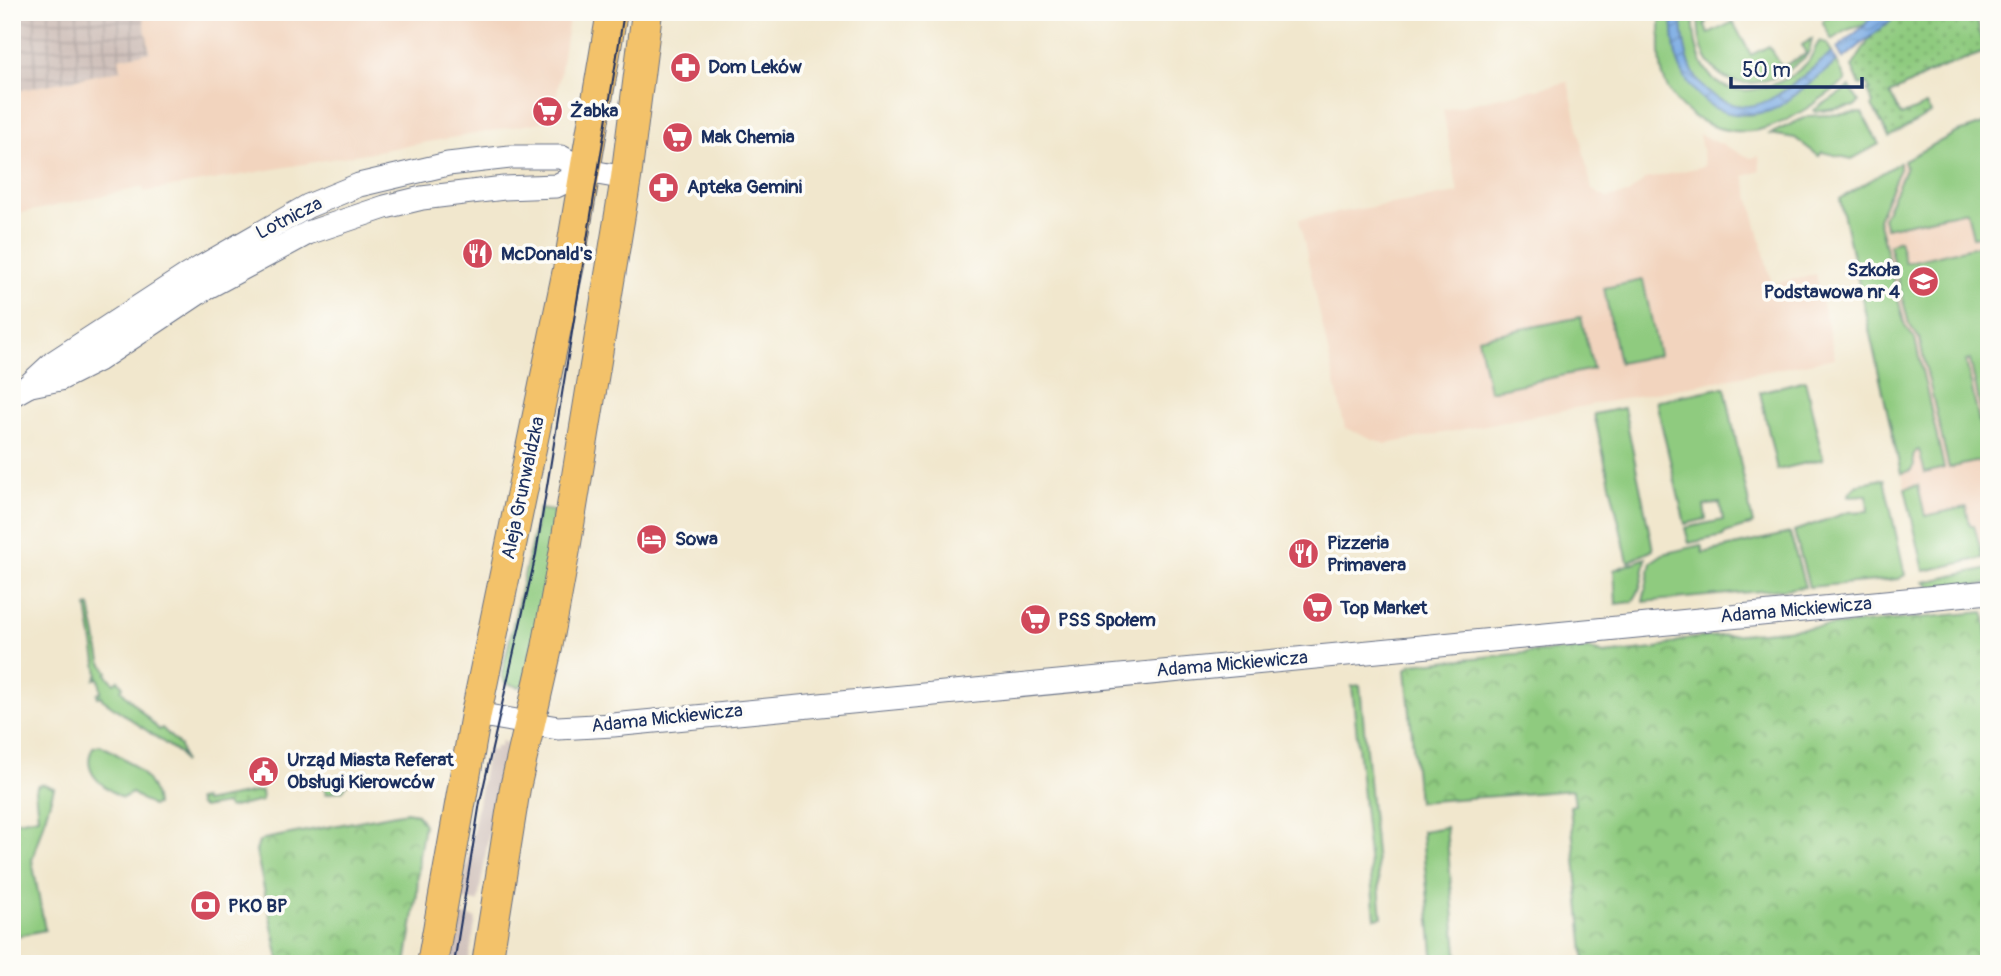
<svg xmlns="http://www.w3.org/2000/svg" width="2001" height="976" viewBox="0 0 2001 976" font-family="Pangolin,sans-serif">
<defs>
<pattern id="industrial-grid" width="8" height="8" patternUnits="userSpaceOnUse" patternTransform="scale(1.75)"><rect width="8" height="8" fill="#cfc0ba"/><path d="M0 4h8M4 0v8" fill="none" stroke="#b1a5a2"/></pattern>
<pattern id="park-crowns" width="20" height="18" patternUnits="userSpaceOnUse" patternTransform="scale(1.75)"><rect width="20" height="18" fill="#8fcb7f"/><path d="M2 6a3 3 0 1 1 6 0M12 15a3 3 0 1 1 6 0" fill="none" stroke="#74a56b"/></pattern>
<pattern id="garden-dots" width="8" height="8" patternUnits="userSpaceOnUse" patternTransform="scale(1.75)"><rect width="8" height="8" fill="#8fcb7f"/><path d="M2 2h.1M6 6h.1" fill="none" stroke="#74a56b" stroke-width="1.8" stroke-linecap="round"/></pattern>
<pattern id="water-waves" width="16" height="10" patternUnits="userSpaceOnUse" patternTransform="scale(1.75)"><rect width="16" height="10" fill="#77a9e3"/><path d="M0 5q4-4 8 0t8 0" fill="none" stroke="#618abb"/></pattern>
</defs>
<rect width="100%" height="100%" fill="#fdfcf7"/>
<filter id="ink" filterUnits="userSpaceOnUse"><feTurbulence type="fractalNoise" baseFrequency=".0143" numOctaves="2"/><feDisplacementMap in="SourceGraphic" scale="14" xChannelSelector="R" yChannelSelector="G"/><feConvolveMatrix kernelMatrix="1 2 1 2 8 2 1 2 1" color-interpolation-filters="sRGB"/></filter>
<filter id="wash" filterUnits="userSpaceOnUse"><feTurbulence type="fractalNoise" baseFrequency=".00686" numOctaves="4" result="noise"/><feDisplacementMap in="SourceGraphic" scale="28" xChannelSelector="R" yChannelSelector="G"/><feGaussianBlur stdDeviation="1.57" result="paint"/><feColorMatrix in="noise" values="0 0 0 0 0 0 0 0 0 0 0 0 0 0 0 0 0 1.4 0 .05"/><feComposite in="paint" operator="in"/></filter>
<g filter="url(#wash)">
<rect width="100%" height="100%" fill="#f1e7cd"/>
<g fill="#f2d4be">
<path d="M 142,12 L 570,12 L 553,120 L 144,192 L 143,187 L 12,215 L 12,92 L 120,70 L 119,58 L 150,52 Z"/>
<path d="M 1568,82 L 1592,190 L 1607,198 L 1628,194 L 1646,179 L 1705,166 L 1699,134 L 1751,158 L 1759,156 L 1760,171 L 1744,176 L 1772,284 L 1816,274 L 1835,358 L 1386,444 L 1345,428 L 1299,219 L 1458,193 L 1443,110 Z"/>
<path d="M 1989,122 L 1989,544 L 1920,554 L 1840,199 L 1899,163 L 1956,133 Z"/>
</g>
<path fill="url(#industrial-grid)" d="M 12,12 L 142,12 L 150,52 L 119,58 L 121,70 L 12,92 Z"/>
<g fill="#cfc0ba">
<path d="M 501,741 L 507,743 L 493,809 L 494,814 L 492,814 L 478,902 L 461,900 L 487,752 L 489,750 L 494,751 L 495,746 L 500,747 Z"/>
<path d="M 458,915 L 476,918 L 468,964 L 450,964 Z"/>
</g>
<g fill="#8fcb7f" stroke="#557d6e" stroke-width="2">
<path d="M 1660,12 L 1672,12 C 1673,26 1673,42 1676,55 C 1686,90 1718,120 1755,114 C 1773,111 1821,75 1837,62 L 1846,81 C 1803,111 1760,149 1705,123 C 1688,115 1672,101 1665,82 C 1657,62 1661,34 1660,12 Z"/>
<path d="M 1681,12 L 1693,12 C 1694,34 1695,57 1709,74 C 1733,105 1784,86 1806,64 C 1813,57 1814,47 1820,41 L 1827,43 L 1832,53 C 1814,67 1796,83 1776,96 C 1762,105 1747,109 1731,104 C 1689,92 1683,50 1681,12 Z"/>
<path d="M 1698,12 L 1701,12 L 1707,23 L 1704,25 L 1709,34 L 1733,22 L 1751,55 L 1769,46 L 1782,67 L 1806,54 L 1802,45 L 1812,39 C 1811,44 1810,51 1807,55 C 1803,60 1795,65 1790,69 C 1761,88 1724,92 1705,56 C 1698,42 1699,27 1698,12 Z"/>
<path d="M 1835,12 L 1873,12 C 1870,28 1859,25 1847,30 C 1842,33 1837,37 1832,40 L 1822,21 Z"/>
<path d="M 1850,87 L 1859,102 L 1856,106 L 1815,112 L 1814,110 Z"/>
<path d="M 1862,113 L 1879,144 L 1852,159 L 1822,152 L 1819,156 L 1795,138 L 1770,134 L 1808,116 Z"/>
<path d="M 1989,122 L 1989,234 L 1973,237 L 1967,211 L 1886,228 L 1883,218 L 1906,168 L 1904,160 L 1956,133 Z"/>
<path d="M 1900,162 L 1900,168 L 1878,219 L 1905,326 L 1915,339 L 1944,468 L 1925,473 L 1919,450 L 1916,451 L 1913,457 L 1914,465 L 1910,471 L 1901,473 L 1840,199 Z"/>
<path d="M 1899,240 L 1905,263 L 1989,243 L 1989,448 L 1970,360 L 1966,361 L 1987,459 L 1949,468 L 1919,338 L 1909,324 L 1889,245 Z"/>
<path d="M 1643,280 L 1659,355 L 1619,363 L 1604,288 Z"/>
<path d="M 1581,317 L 1593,369 L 1489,391 L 1478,338 Z"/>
<path d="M 1805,380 L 1823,459 L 1777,470 L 1760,392 Z"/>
<path d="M 1725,387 L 1753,524 L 1725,533 L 1723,536 L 1689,543 L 1685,528 L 1723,520 L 1720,503 L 1704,506 L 1706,519 L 1685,524 L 1656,401 Z"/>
<path d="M 1624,408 L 1653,550 L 1628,562 L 1594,414 Z"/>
<path d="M 1884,479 L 1905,575 L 1898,579 L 1809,587 L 1794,531 L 1849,512 L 1868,511 L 1867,495 L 1848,496 C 1855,482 1870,481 1884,479 Z"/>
<path d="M 1918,485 L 1925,516 L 1966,507 L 1970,525 L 1974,525 L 1983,558 L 1924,571 L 1905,488 Z"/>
<path d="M 539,509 L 554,511 L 548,574 L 524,684 L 519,687 L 505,683 L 502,674 Z"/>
<path d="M 1790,533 L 1805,587 L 1643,602 L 1651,562 L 1663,554 L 1701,545 L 1703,553 Z"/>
<path d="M 1646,558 C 1643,574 1642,590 1632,602 L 1616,604 L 1614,570 Z"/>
<path d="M 1989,568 L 1989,584 L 1932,588 L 1924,582 Z"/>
<path d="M 90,606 L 101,661 L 108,672 L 106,674 L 114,683 L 118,680 L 123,687 L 121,690 L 159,730 L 162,728 L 180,746 L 184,763 L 180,754 L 102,699 L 102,696 L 98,697 L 97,694 L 101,692 L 99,678 L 95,679 L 98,674 L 87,607 Z"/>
<path d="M 1360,685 L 1382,917 L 1375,918 L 1352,686 Z"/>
<path d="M 100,745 C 126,758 154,775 156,805 L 152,806 L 132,793 L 122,798 C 103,787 80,772 93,747 Z"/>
<path d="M 43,784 L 54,788 L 32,860 L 45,930 L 12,937 L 12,822 L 38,817 L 35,791 L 38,785 Z"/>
<path d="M 1446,827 L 1458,964 L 1434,964 L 1423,846 L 1422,831 Z"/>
</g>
<g fill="url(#park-crowns)" stroke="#557d6e" stroke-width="2">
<path d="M 1984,612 L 1989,646 L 1989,964 L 1585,964 L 1570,806 L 1575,805 L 1573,790 L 1418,802 L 1406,669 L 1412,664 L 1536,652 L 1590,649 L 1603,654 L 1655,649 L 1685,639 Z"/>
<path d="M 406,812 L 417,814 L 424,825 L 419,855 L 417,894 L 406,964 L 280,964 L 256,851 L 259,842 L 264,839 Z"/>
</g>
<g fill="url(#garden-dots)" stroke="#557d6e" stroke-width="2">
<path d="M 1901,12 L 1975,12 L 1985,52 L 1938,69 L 1890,94 L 1901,116 L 1926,105 L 1931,113 L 1889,137 L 1872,106 L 1873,103 L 1867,91 L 1870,90 L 1866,83 L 1860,85 L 1852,67 L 1872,35 Z"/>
<path d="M 367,771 L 365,779 L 348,783 L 343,790 L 326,794 L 323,779 Z"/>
<path d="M 261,791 L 262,801 L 229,808 L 225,804 L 203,808 L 199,805 L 197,800 L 203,799 L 204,802 Z"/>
</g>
<g fill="url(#water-waves)" stroke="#496ca0" stroke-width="2">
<path d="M 1672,12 L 1681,12 C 1684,50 1688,92 1731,104 C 1747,109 1762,105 1776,96 C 1796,84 1814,67 1832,53 L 1837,62 C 1817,77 1798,95 1776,108 C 1765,114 1752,114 1739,114 C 1707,114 1684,84 1676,55 C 1673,42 1673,26 1672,12 Z"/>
<path d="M 1875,12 L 1901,12 L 1843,59 L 1837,48 L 1864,26 Z"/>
</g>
</g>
<g filter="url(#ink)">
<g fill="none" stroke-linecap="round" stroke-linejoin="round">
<defs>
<g id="minor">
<path d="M 31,385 L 60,379 L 98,360 L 206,288 L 308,233 L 385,207 L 422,198 L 504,188 L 556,186 L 586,171"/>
<path d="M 12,395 L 28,386 L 54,362 L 186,276 L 308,206 L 359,185 L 448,164 L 510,157 L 561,157 L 586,171 L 626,178"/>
<path d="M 476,714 L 558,728 L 613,725 L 1989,592"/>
</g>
<g id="major">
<path d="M 432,964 L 476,714 L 569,265 L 612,12"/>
<path d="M 487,964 L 515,788 L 547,648 L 565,549 L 626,178 L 647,12"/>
</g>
</defs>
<use href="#minor" stroke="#666f85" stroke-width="25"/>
<use href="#major" stroke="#666f85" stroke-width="32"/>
<use href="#minor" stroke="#fff" stroke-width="23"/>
<use href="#major" stroke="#f3c26a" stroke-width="30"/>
<path stroke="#1b2f5e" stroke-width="2" d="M 454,964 L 480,802 L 536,554 L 624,12"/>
</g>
</g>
<defs>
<symbol id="pharmacy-disc" viewBox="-11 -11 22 22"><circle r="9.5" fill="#d1495b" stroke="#fdfcf7"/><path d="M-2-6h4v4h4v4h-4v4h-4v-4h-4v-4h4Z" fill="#fff"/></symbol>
<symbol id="supermarket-disc" viewBox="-11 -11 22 22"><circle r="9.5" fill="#d1495b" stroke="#fdfcf7"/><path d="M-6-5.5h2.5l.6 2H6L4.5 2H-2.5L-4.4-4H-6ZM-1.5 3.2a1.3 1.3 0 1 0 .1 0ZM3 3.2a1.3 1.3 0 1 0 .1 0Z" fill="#fff"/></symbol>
<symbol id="restaurant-disc" viewBox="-11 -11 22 22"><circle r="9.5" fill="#d1495b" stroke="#fdfcf7"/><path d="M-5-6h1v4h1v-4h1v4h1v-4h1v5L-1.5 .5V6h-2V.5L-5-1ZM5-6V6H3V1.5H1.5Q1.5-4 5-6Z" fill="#fff"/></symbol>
<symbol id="school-disc" viewBox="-11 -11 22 22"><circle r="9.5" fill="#d1495b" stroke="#fdfcf7"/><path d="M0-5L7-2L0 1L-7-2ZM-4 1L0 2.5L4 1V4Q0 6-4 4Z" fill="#fff"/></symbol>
<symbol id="hotel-disc" viewBox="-11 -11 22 22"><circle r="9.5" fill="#d1495b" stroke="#fdfcf7"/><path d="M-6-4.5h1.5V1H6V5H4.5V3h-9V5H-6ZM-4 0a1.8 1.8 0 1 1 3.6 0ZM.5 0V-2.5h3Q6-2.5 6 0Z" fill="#fff"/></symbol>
<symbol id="civic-disc" viewBox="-11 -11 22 22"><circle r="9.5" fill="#d1495b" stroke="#fdfcf7"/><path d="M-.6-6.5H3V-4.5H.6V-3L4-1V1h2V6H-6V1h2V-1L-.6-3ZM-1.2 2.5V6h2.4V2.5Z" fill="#fff"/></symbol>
<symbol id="bank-disc" viewBox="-11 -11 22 22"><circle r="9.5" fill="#d1495b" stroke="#fdfcf7"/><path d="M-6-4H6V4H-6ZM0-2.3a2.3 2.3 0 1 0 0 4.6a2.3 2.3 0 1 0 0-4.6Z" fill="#fff"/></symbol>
</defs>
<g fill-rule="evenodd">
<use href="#pharmacy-disc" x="668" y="50" width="35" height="35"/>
<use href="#supermarket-disc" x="530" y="94" width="35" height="35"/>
<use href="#supermarket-disc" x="660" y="120" width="35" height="35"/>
<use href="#pharmacy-disc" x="646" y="170" width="35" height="35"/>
<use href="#restaurant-disc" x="460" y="236" width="35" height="35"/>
<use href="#school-disc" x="1906" y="264" width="35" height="35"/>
<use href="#hotel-disc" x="634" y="522" width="35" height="35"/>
<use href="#restaurant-disc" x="1286" y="536" width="35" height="35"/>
<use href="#supermarket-disc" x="1300" y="590" width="35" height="35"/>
<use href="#supermarket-disc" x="1018" y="602" width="35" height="35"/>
<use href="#civic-disc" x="246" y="754" width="35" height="35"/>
<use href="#bank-disc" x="188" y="888" width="35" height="35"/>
</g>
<g text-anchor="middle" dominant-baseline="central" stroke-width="7" stroke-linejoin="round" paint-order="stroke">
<g font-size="19" font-weight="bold" fill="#1b2f5e" stroke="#fdfcf7" text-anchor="start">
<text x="708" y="67">Dom Leków</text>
<text x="570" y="111">Żabka</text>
<text x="701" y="137">Mak Chemia</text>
<text x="687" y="187">Apteka Gemini</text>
<text x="501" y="254">McDonald's</text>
<text x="1900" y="270" text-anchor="end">Szkoła<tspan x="1900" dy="22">Podstawowa nr 4</tspan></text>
<text x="675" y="539">Sowa</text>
<text x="1327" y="543">Pizzeria<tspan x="1327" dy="22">Primavera</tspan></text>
<text x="1340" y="608">Top Market</text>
<text x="1058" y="620">PSS Społem</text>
<text x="287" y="760">Urząd Miasta Referat<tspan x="287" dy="22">Obsługi Kierowców</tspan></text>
<text x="228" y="906">PKO BP</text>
</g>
<g font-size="19" fill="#1b2f5e" stroke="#fdfcf7">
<text transform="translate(289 218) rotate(-27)">Lotnicza</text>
<text transform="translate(523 488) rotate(-78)">Aleja Grunwaldzka</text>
<text transform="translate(1796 610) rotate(-5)">Adama Mickiewicza</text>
<text transform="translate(1232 664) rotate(-5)">Adama Mickiewicza</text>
<text transform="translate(667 718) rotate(-6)">Adama Mickiewicza</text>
</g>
</g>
<rect width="2001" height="976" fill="none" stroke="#fdfcf7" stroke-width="42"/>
<path d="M1731 77v10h131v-10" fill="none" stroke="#1b2f5e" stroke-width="3.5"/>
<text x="1742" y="77" font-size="21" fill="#1b2f5e" stroke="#fdfcf7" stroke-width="5" paint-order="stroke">50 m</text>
</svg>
